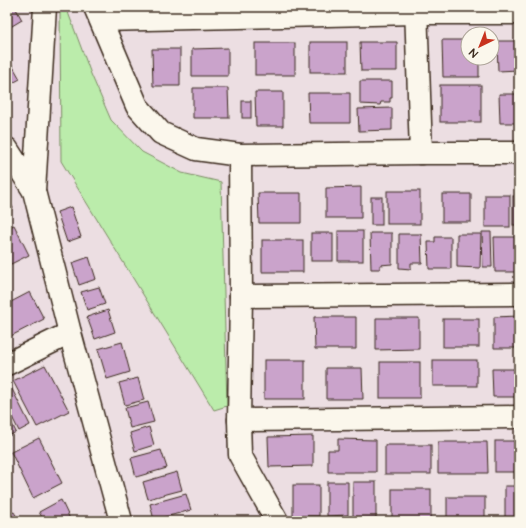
<svg xmlns="http://www.w3.org/2000/svg" width="526" height="528" viewBox="0 0 526 528" font-family="'Architects Daughter',sans-serif">
<rect width="100%" height="100%" fill="#ecdee2"/>
<filter id="ink" filterUnits="userSpaceOnUse"><feTurbulence type="fractalNoise" baseFrequency=".025" numOctaves="2"/><feDisplacementMap in="SourceGraphic" scale="8" xChannelSelector="R" yChannelSelector="G"/><feConvolveMatrix kernelMatrix="1 2 1 2 8 2 1 2 1" color-interpolation-filters="sRGB"/></filter>
<g filter="url(#ink)">
<path fill="#bbecab" stroke="#7b8b64" d="M 62,7 L 66,7 L 91,74 L 111,120 L 142,152 L 182,173 L 221,182 L 227,406 L 214,410 L 61,161 L 60,8 Z"/>
<g fill="#caa3cb" stroke="#3b2a1e">
<path d="M 7,7 L 15,7 L 22,20 L 7,29 Z"/>
<path d="M 442,40 L 468,40 L 468,58 L 479,58 L 479,77 L 443,77 Z"/>
<path d="M 497,41 L 519,41 L 519,70 L 498,71 Z"/>
<rect x="310" y="42" width="37" height="30"/>
<path d="M 360,42 L 397,42 L 397,71 L 361,71 Z"/>
<rect x="255" y="43" width="40" height="32"/>
<path d="M 228,48 L 228,76 L 192,76 L 192,49 Z"/>
<path d="M 152,49 L 180,49 L 180,86 L 153,86 Z"/>
<path d="M 7,56 L 20,79 L 7,86 Z"/>
<path d="M 360,81 L 392,81 L 392,98 L 390,98 L 390,102 L 381,102 L 380,105 L 360,104 Z"/>
<rect x="440" y="85" width="41" height="37"/>
<path d="M 193,88 L 228,88 L 229,118 L 193,118 Z"/>
<path d="M 255,92 L 283,92 L 283,126 L 256,126 Z"/>
<path d="M 308,93 L 350,93 L 350,123 L 309,123 Z"/>
<path d="M 499,94 L 519,94 L 519,123 L 500,123 Z"/>
<rect x="242" y="101" width="9" height="17"/>
<path d="M 392,108 L 392,130 L 359,131 L 358,109 Z"/>
<path d="M 361,187 L 361,218 L 326,218 L 326,188 Z"/>
<rect x="387" y="191" width="33" height="33"/>
<path d="M 258,193 L 301,193 L 301,223 L 259,223 Z"/>
<rect x="442" y="194" width="29" height="28"/>
<rect x="485" y="195" width="25" height="32"/>
<path d="M 7,196 L 13,208 L 7,211 Z"/>
<rect x="513" y="196" width="6" height="29"/>
<rect x="371" y="197" width="11" height="28"/>
<path d="M 71,207 L 81,237 L 67,242 L 57,212 Z"/>
<path d="M 14,225 L 29,255 L 9,265 L 7,261 L 7,228 Z"/>
<rect x="338" y="231" width="25" height="30"/>
<path d="M 482,232 L 491,232 L 492,267 L 483,267 Z"/>
<rect x="311" y="233" width="22" height="28"/>
<path d="M 370,233 L 392,233 L 392,264 L 380,265 L 380,269 L 371,269 Z"/>
<path d="M 399,234 L 421,234 L 422,263 L 411,263 L 411,269 L 399,268 Z"/>
<path d="M 457,234 L 481,234 L 480,268 L 457,267 Z"/>
<path d="M 435,237 L 451,237 L 451,269 L 429,269 L 428,242 L 435,242 Z"/>
<path d="M 494,237 L 519,237 L 519,272 L 495,272 Z"/>
<rect x="262" y="240" width="41" height="32"/>
<path d="M 89,257 L 96,279 L 79,285 L 72,263 Z"/>
<path d="M 99,287 L 105,304 L 87,310 L 81,292 Z"/>
<path d="M 30,292 L 44,319 L 7,338 L 7,300 L 9,303 Z"/>
<path d="M 108,310 L 115,332 L 95,339 L 87,317 Z"/>
<path d="M 519,316 L 519,348 L 494,348 L 494,317 Z"/>
<path d="M 314,317 L 356,317 L 356,349 L 315,349 Z"/>
<path d="M 376,318 L 419,318 L 419,349 L 376,350 Z"/>
<rect x="443" y="319" width="36" height="28"/>
<path d="M 122,342 L 130,372 L 107,379 L 98,349 Z"/>
<rect x="264" y="360" width="41" height="39"/>
<rect x="433" y="360" width="44" height="26"/>
<rect x="380" y="362" width="40" height="36"/>
<path d="M 45,365 L 69,411 L 37,427 L 13,381 Z"/>
<path d="M 326,368 L 362,368 L 363,399 L 326,399 Z"/>
<path d="M 492,369 L 519,369 L 519,397 L 493,397 Z"/>
<path d="M 138,378 L 144,400 L 125,405 L 119,383 Z"/>
<path d="M 10,385 L 30,425 L 19,431 L 7,407 L 7,386 Z"/>
<path d="M 148,402 L 154,422 L 130,428 L 125,408 Z"/>
<path d="M 7,414 L 16,432 L 7,437 Z"/>
<path d="M 149,427 L 154,445 L 135,451 L 130,433 Z"/>
<path d="M 313,436 L 313,466 L 269,467 L 268,437 Z"/>
<path d="M 39,438 L 62,483 L 33,498 L 11,452 Z"/>
<path d="M 338,439 L 376,440 L 376,472 L 328,472 L 328,450 L 338,450 Z"/>
<rect x="495" y="441" width="24" height="31"/>
<path d="M 438,442 L 487,442 L 488,473 L 438,473 Z"/>
<rect x="385" y="445" width="46" height="29"/>
<path d="M 161,450 L 167,468 L 136,477 L 131,458 Z"/>
<path d="M 177,472 L 182,490 L 148,499 L 143,482 Z"/>
<path d="M 327,482 L 348,482 L 348,515 L 327,516 Z"/>
<rect x="353" y="482" width="23" height="36"/>
<rect x="293" y="485" width="26" height="31"/>
<rect x="505" y="486" width="14" height="35"/>
<rect x="392" y="489" width="39" height="32"/>
<path d="M 186,494 L 191,510 L 154,520 L 150,504 Z"/>
<rect x="447" y="497" width="38" height="24"/>
<path d="M 61,500 L 71,521 L 44,521 L 39,512 Z"/>
<path d="M 14,512 L 19,521 L 7,521 L 7,515 Z"/>
</g>
<g fill="none" stroke-linecap="round" stroke-linejoin="round">
<defs>
<g id="street">
<path d="M 45,7 L 34,191 L 70,333 L 121,521"/>
<path d="M 416,7 L 421,153"/>
<path d="M 101,20 L 416,13 L 519,13"/>
<path d="M 7,149 L 34,191"/>
<path d="M 240,155 L 241,296 L 239,420 L 240,455 L 277,521"/>
<path d="M 241,296 L 519,294"/>
<path d="M 7,364 L 70,333"/>
<path d="M 239,420 L 519,417"/>
</g>
<path id="secondary" d="M 95,7 L 137,106 L 161,133 L 196,149 L 240,155 L 421,153 L 519,153"/>
</defs>
<use href="#street" stroke="#3b2a1e" stroke-width="25"/>
<use href="#secondary" stroke="#3b2a1e" stroke-width="25"/>
<use href="#street" stroke="#fbf7ec" stroke-width="22"/>
<use href="#secondary" stroke="#fbf7ec" stroke-width="22"/>
</g>
</g>
<rect width="526" height="528" fill="none" stroke="#fbf7ec" stroke-width="24"/>
<rect x="12" y="12" width="502" height="504" fill="none" stroke="#3b2a1e" stroke-width="1.5" filter="url(#ink)"/>
<g transform="translate(480 46) rotate(223)"><circle r="19" fill="#fbf7ec" stroke="#aea59a"/>
<path d="M0-3L7 15L0 10L-7 15Z" fill="#c8321e"/>
<text y="-6" font-size="11" font-weight="bold" text-anchor="middle" fill="#3b2a1e">N</text>
</g>
</svg>
